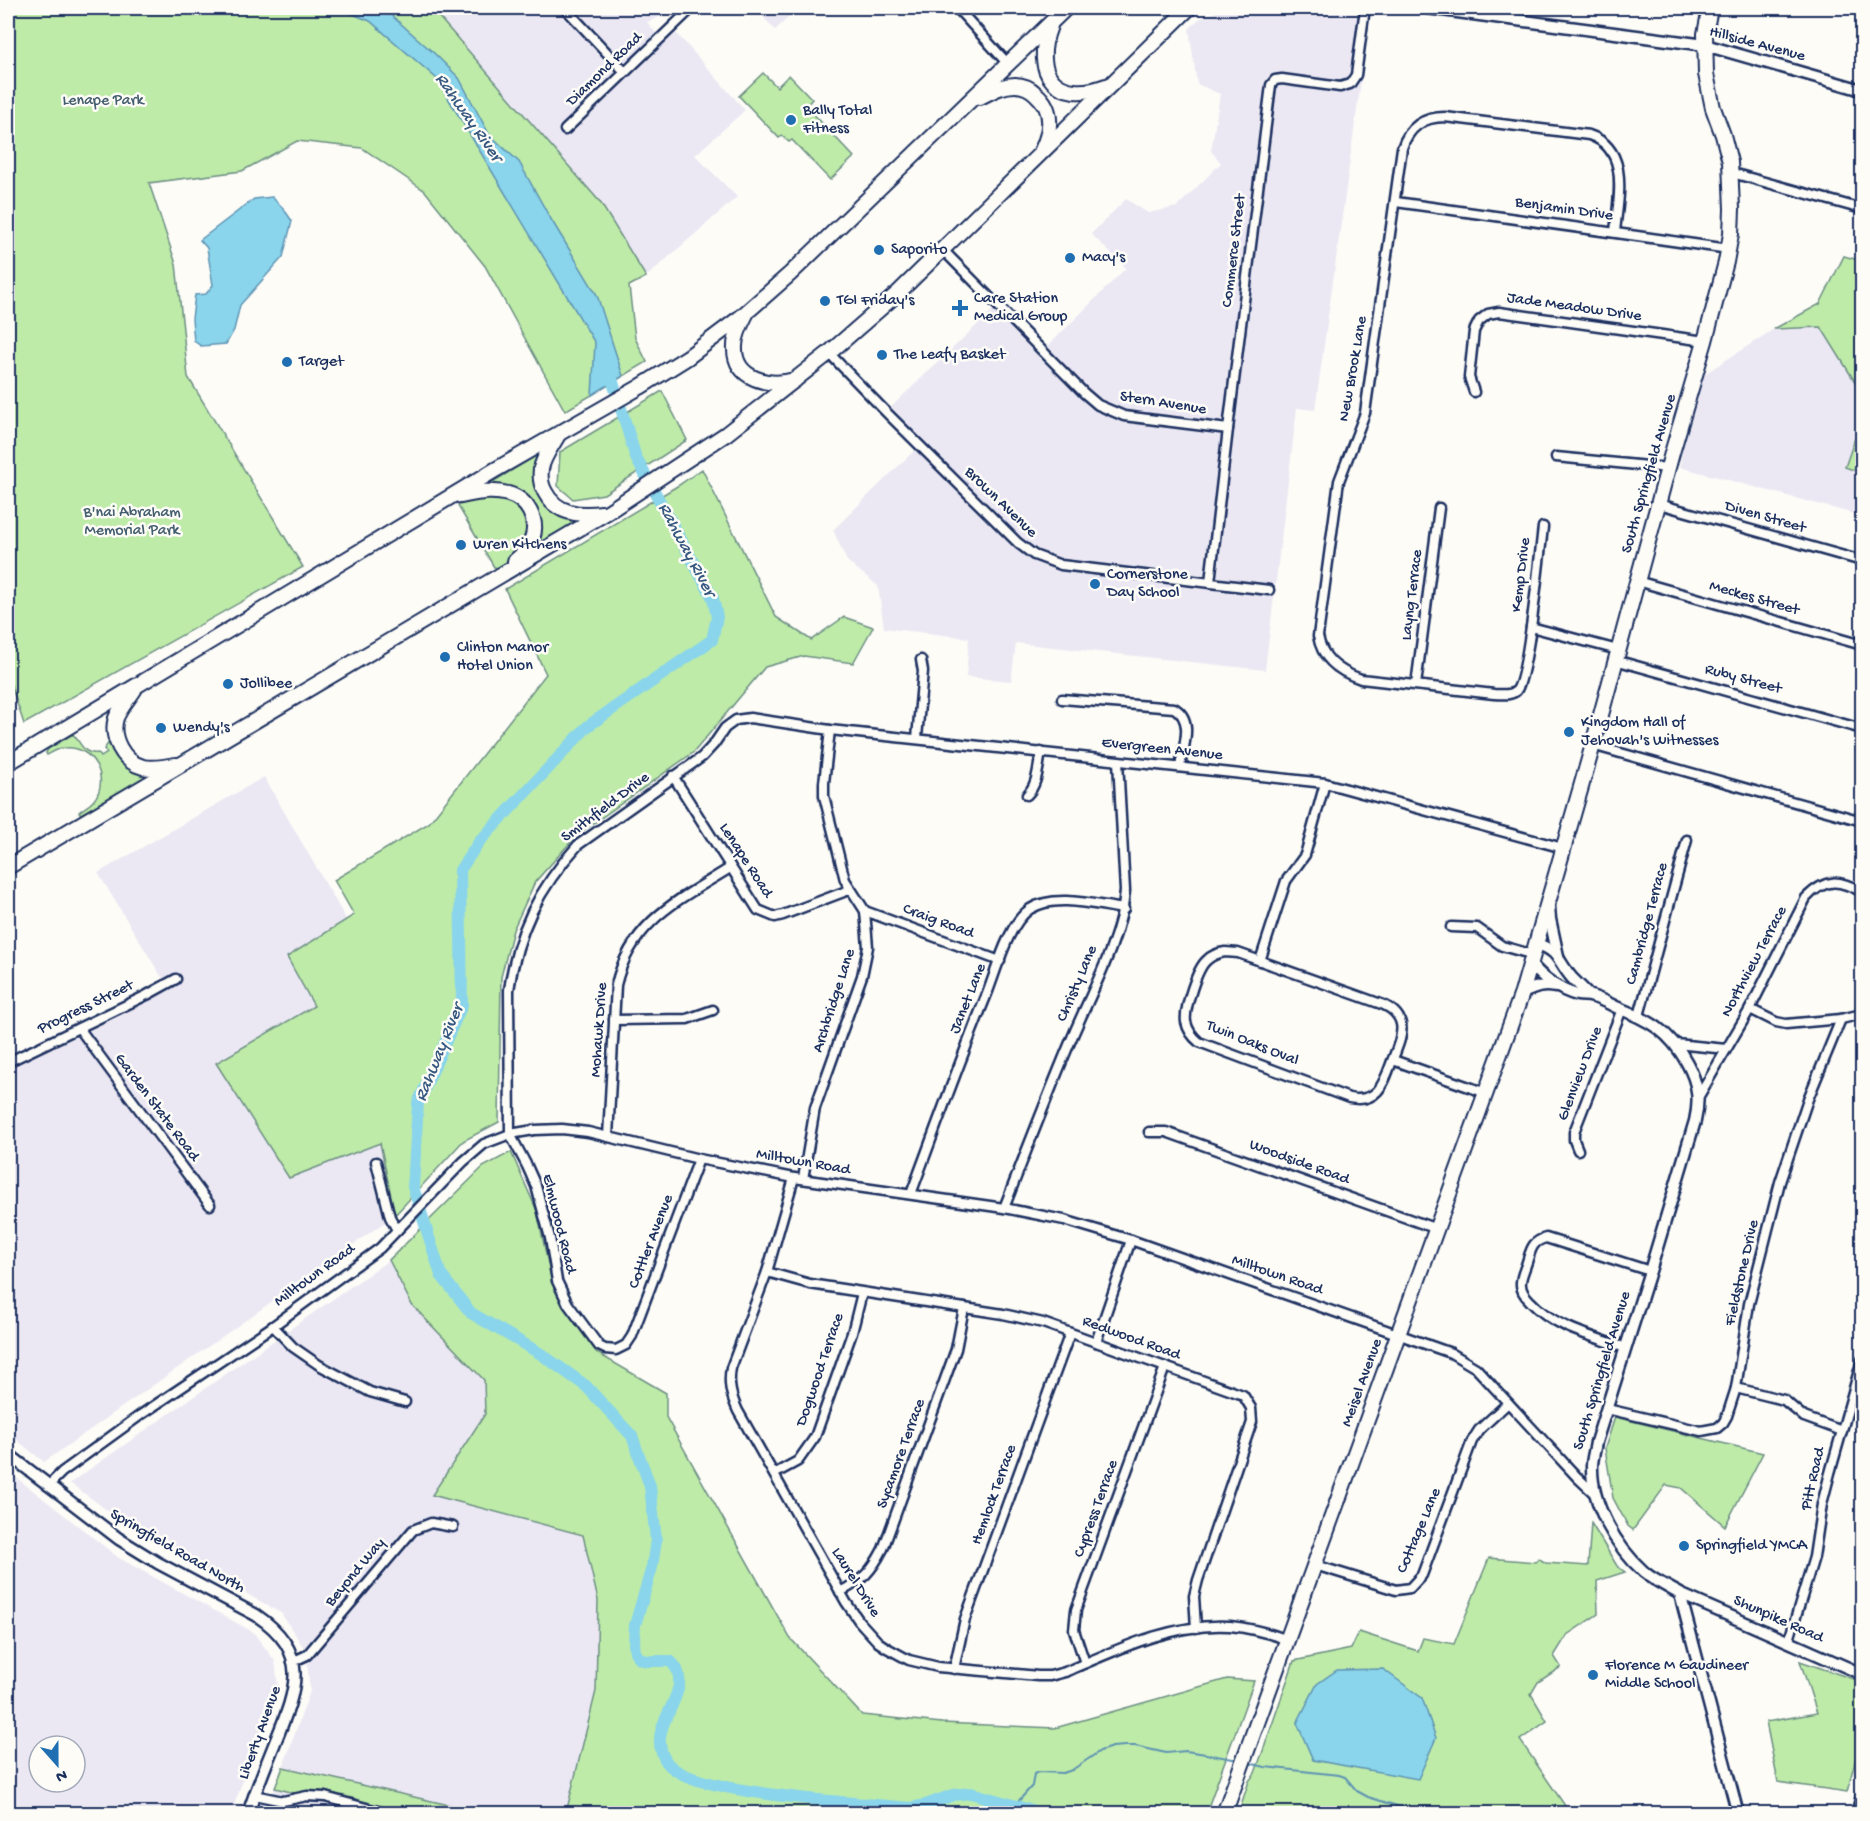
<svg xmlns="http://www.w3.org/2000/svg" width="1870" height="1821" viewBox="0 0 1870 1821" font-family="'Gochi Hand',sans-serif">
<rect width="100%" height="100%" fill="#fdfcf7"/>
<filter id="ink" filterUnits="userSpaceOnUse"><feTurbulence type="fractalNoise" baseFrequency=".0167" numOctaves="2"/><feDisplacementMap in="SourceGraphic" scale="12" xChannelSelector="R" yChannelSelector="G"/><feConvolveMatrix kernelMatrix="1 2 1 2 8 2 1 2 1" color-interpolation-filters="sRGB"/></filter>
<g filter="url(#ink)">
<g fill="#ebe8f3" fill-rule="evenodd">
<path d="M 431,8 L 683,8 L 647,22 L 659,37 L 670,26 L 745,110 L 695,155 L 737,197 L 646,277 L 600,202 Z"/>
<path d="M 755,8 L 799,8 L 775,30 Z"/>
<path d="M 1226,8 L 1309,8 L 1370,16 L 1315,410 L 1297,408 L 1265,670 L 1016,643 L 1011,681 L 966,677 L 969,638 L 884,628 L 878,586 L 847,561 L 833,530 L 920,445 L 887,411 L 998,305 L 1043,351 L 1126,268 L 1091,234 L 1126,199 L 1148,213 L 1177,207 L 1221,163 L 1211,151 L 1220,94 L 1197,84 L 1189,29 L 1199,19 Z"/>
<path d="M 1821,327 L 1862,393 L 1862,418 L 1845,467 L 1862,473 L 1862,516 L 1680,467 L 1684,436 L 1703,375 L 1774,329 Z"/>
<path d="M 264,777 L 346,919 L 287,957 L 314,1006 L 217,1062 L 380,1143 L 395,1215 L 44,1462 L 8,1433 L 8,1069 L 169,989 L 98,873 Z"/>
<path d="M 389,1260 L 412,1305 L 484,1380 L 485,1414 L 432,1495 L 583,1535 L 598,1600 L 596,1691 L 566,1813 L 484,1813 L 283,1767 L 310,1691 L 306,1651 L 281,1613 L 137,1532 L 70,1483 Z"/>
<path d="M 8,1471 L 119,1558 L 253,1632 L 275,1661 L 278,1686 L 231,1813 L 8,1813 ZM 39,1746 L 75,1746 L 75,1782 L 39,1782 Z"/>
<path d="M 275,1788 L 372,1813 L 266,1814 Z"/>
</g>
<g fill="#beeba8" stroke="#6c8d83" stroke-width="1.5">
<path d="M 8,8 L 431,8 L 600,202 L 646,277 L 629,286 L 635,338 L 647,362 L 565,411 L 485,266 L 425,191 L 362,148 L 297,141 L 242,171 L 149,183 L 176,264 L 188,377 L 303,567 L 24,724 L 8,676 Z"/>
<path d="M 763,73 L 777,87 L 789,75 L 812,99 L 806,106 L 854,157 L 830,180 L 792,140 L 789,142 L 782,136 L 779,138 L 739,96 Z"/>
<path d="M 1844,256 L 1862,261 L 1862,393 L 1821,327 L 1774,329 L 1820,304 Z"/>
<path d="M 662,391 L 687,440 L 604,494 L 573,499 L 558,486 L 560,452 Z"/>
<path d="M 1862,418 L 1862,473 L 1845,467 Z"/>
<path d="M 539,454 L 537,481 L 579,521 L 539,545 L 534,545 L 535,511 L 486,486 Z"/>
<path d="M 702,469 L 776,617 L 811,640 L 844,617 L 873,627 L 853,663 L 804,656 L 765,667 L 694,752 L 577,835 L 535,882 L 513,930 L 501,977 L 499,1122 L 463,1141 L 395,1215 L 380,1143 L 289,1178 L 216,1063 L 314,1006 L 287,957 L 354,915 L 334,880 L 429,823 L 546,674 L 505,589 L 679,485 Z"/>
<path d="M 477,496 L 510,499 L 526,513 L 530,533 L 517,556 L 498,568 L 494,567 L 458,506 Z"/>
<path d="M 73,734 C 81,743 83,755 98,753 L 101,757 L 107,753 L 104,749 L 110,741 L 117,755 L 119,754 L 152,774 L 81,814 L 79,812 C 84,808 90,805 94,800 C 111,778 92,745 65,748 C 58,748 53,752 47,755 L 46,753 L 48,749 Z"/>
<path d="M 511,1152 L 537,1211 L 550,1273 L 565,1309 L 597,1353 L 666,1393 L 666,1417 L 790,1638 L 862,1715 L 942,1723 L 1055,1728 L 1227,1679 L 1254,1681 L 1206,1813 L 566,1813 L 596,1691 L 598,1600 L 583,1535 L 432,1495 L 485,1414 L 484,1380 L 412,1305 L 389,1260 L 483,1167 Z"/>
<path d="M 1615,1417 L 1763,1453 L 1725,1526 L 1681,1488 L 1666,1485 L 1633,1530 L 1628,1526 L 1613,1498 L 1605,1448 Z"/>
<path d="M 1591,1523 L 1617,1566 L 1625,1572 L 1597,1581 L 1598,1614 L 1567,1635 L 1554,1656 L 1561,1667 L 1538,1682 L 1531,1694 L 1547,1721 L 1520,1740 L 1570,1813 L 1238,1814 L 1249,1781 L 1255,1773 L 1264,1748 L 1294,1661 L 1351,1649 L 1359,1632 L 1418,1651 L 1423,1638 L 1454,1644 L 1489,1558 L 1536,1562 L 1538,1558 L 1546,1563 L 1588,1566 Z"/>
<path d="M 1800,1661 L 1862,1682 L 1862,1734 L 1847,1792 L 1778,1782 L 1766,1722 L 1817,1713 Z"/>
<path d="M 283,1767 L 484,1813 L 372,1813 L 275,1788 Z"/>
</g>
<g fill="#8ad5eb" stroke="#5e93b3" stroke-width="1.5">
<path d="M 326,8 L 383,8 L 435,54 L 459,78 L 489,134 L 519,162 L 549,216 L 597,295 L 623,376 L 592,395 L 595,343 L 436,78 L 370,21 L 340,9 Z"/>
<path d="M 272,197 L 283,208 L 292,221 L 283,257 L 240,305 L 234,330 L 226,344 L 201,346 L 194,341 L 192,319 L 195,295 L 206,294 L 213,285 L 207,248 L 200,240 L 254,199 Z"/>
<path d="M 1383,1669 L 1422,1698 L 1436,1738 L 1418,1779 L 1313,1760 L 1297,1723 L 1317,1684 L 1337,1670 Z"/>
</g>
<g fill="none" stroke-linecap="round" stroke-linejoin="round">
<g stroke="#5e93b3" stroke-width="2">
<path d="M 1249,1763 L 1265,1767 L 1339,1775 L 1345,1777 L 1357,1791 L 1368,1797 L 1407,1809 L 1433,1814"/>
<path d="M 1015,1805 L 1032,1786 L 1034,1774 L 1038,1772 L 1063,1773 L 1072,1770 L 1100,1751 L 1112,1747 L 1125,1746 L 1135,1746 L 1166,1753 L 1186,1751 L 1206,1754 L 1238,1760"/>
</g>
<path stroke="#8ad5eb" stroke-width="12" d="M 609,369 L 636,458 L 713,598 L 717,617 L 712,640 L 588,726 L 479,842 L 460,870 L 462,1005 L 418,1103 L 413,1187 L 441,1275 L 471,1313 L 541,1354 L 586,1386 L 632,1436 L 650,1486 L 656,1540 L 652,1567 L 635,1625 L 634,1643 L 635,1652 L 640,1659 L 647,1661 L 670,1661 C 692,1679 669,1707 662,1728 C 657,1743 661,1760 674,1769 C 688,1779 710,1783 726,1787 C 787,1799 848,1802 910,1808 L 926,1805 L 953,1795 L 971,1793 L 1044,1814"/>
<defs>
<g id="minor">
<path d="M 565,8 L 625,72"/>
<path d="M 957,8 L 1008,64"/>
<path d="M 565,130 L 692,8"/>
<path d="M 1732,173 L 1862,209"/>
<path d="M 1396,202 L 1729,249"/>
<path d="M 943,250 L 1084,393 L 1098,405 L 1124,416 L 1228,429"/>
<path d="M 829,353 L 888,414 L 1018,543 L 1034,555 L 1061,565 L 1269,590"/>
<path d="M 1474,392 L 1469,377 L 1474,331 L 1479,321 L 1488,314 L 1499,312 L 1705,341"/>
<path d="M 1556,457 L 1668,468"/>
<path d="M 1659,504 L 1862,561"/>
<path d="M 1543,527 C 1540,551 1528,679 1516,691 C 1510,696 1501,694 1494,694 L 1361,679 C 1340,672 1322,660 1318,636 L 1339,481 L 1365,413 L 1402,148 C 1409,127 1423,117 1445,117 L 1589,135 C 1631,149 1618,199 1615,232"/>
<path d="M 1637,581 L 1862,645"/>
<path d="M 1210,582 L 1228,429 L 1271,85 L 1275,80 L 1282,79 L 1340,87 L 1350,84 L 1356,75 L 1365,8"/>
<path d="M 1531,627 L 1618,650"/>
<path d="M 1615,660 L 1862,729"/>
<path d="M 1416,685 L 1439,508"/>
<path d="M 1062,699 L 1174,708 C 1195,720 1183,747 1180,767"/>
<path d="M 917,738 L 923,671 L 921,660"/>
<path d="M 1592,745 L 1862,821"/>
<path d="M 673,776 L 758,910 L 775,917 L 783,915 L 849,890"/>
<path d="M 1027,795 C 1038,784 1038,767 1041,752"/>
<path d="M 865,911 L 1000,961"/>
<path d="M 1451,927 L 1477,928 L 1502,946 L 1534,955"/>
<path d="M 1225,952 L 1238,953 L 1384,1005 C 1411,1018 1401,1039 1392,1061 C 1384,1083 1378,1104 1349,1098 L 1199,1042 C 1193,1037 1188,1031 1186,1022 C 1184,1009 1197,968 1207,960 C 1212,955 1218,953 1225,952 Z"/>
<path d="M 1260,961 L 1286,881 L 1305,855 L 1325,783"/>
<path d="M 1750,1009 L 1776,1022 L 1786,1024 L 1841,1019 L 1862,1014"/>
<path d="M 1639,1016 L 1687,840"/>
<path d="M 614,1020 L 687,1019 L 713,1010"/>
<path d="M 79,1028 L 210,1205"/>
<path d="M 1676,1044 L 1726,1049"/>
<path d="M 1393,1060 L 1486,1093"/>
<path d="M 8,1062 L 147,995 L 176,979"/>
<path d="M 1699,1096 L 1750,1009 L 1806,898 C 1826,877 1840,880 1862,892"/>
<path d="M 1149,1132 L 1166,1132 L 1437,1229"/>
<path d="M 608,1137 L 616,985 C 631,921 679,900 730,868"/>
<path d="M 1578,1150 L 1574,1140 L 1574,1132 L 1622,1009"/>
<path d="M 699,1159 L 632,1336 L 626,1345 L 616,1350 L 605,1349 L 599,1346 L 568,1304 L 557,1281 L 550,1238 L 536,1186 L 527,1166 L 510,1134 L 509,990 C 517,932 539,888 578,845 L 702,757 L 714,744 L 725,728 L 736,720 L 750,718 L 830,730 L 1325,783 L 1563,848"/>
<path d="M 376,1162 L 390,1217 L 397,1230"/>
<path d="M 794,1178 L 767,1272 L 731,1368 C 728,1384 731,1396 738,1411 L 846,1602 L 859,1621 L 878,1642 L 887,1648 L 909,1660 L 938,1667 L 1038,1676 L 1050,1676 L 1065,1672 C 1116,1650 1174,1622 1230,1626 C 1250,1628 1269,1633 1288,1640"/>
<path d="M 803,1179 L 815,1108 L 862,976 L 868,947 L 865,911 L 845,880 L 824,796 L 824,783 L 830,730"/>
<path d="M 911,1194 C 936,1127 960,1060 987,994 C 997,969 1008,924 1030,909 C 1055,893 1096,905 1124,909"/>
<path d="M 1004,1208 C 1027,1150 1049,1091 1074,1033 C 1092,991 1122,936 1125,891 L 1118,761"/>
<path d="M 767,1272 L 810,1284 L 1003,1314 L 1043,1323 L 1243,1395 L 1251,1408 L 1252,1422 L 1198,1580 L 1194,1596 L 1196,1628"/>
<path d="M 273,1326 L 293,1347 L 319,1365 L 370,1392 L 405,1402"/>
<path d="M 1096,1342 L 1131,1240"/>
<path d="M 1626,1348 C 1592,1336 1555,1328 1530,1301 C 1526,1297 1521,1291 1521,1285 C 1520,1278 1525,1269 1527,1262 C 1531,1250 1532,1241 1546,1238 L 1650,1271"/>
<path d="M 1736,1388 L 1784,1400 L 1804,1417 L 1842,1431"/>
<path d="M 1607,1409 L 1701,1431 L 1717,1428 L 1723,1423 L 1727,1416 L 1736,1388 L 1749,1304 L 1780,1182 L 1808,1099 L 1841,1019"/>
<path d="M 774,1474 L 798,1461 L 815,1437 L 852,1333 L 862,1293"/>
<path d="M 48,1486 L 62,1472 L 142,1414 L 273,1326 L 380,1248 L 463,1162 L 484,1144 L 510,1134 L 534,1130 L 562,1129 L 588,1132 L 699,1159 L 794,1178 L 1004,1208 L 1064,1220 L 1131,1240 L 1451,1353 L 1476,1368 L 1577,1477 L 1596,1495"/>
<path d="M 1315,1565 L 1396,1590 L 1410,1588 L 1422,1575 L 1472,1441 L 1479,1430 L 1508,1403"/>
<path d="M 840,1592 C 863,1580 871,1572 883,1549 L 956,1349 L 964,1308"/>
<path d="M 1789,1640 L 1814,1557 L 1822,1504 L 1830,1473 L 1862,1360"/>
<path d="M 292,1662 L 307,1655 L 413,1530 L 431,1523 L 453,1527"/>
<path d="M 1085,1663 L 1074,1630 L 1076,1610 L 1165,1367"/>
<path d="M 954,1669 L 965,1619 L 1070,1333"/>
<path d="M 254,1795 L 283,1801 L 307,1796 L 325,1797 L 389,1814"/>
</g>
<g id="tertiary">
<path d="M 1427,8 L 1705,45 L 1862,90"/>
<path d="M 1549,907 L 1550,919 L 1558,956"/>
<path d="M 1537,944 C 1560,951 1558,962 1572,978 C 1578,984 1584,990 1590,996"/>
<path d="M 1531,964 C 1542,978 1559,990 1577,995 C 1581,996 1586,995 1590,996 C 1599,998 1608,1003 1616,1007 C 1649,1020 1670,1031 1687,1063 C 1698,1083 1700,1099 1695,1121 L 1650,1271 L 1596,1442 C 1595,1450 1592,1458 1592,1466 C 1591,1504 1616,1547 1644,1572 C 1655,1581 1668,1587 1680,1594 L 1862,1674"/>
<path d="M 1522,993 C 1534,988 1542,984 1555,987"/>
<path d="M 8,1454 L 119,1539 L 158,1563 L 256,1615 C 311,1652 297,1689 276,1740 C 266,1765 256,1789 248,1814"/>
<path d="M 1680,1594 L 1738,1814"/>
<path d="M 1857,1814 L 1862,1796"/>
</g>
<path id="primary" d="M 1224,1814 L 1522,993 L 1589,759 L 1672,453 L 1705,341 L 1726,262 L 1731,234 L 1732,209 L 1730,162 L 1723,135 L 1713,108 L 1706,74 L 1705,34 L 1710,8"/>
<g id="trunk">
<path d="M 1050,26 C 1031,74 1057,104 1106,86"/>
<path d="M 980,97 C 992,91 1002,85 1015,85 C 1023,85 1031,89 1036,94 C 1054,109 1051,131 1042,150"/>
<path d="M 746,314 C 741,324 735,335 735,346 C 733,380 770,387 795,380"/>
<path d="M 558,435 C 552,446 543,457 541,469 C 540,477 541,485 545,492 C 556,514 579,516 602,513"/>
<path d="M 461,496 C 476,493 492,489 508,494 C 527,499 539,520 532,539 C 529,549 522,555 515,561"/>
<path d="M 134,690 C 128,699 120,708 116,718 C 110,737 123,762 143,767 C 154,769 165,767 176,765"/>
<path d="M 8,763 L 495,470 L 640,387 L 688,357 L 741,317 L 790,274 L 1066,8"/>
<path d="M 8,867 L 609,511 L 726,434 L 829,353 L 898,293 L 1189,8"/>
</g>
</defs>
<use href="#minor" stroke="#1b2f5e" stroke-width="13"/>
<use href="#tertiary" stroke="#1b2f5e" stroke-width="15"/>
<use href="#primary" stroke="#1b2f5e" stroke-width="18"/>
<use href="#trunk" stroke="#1b2f5e" stroke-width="18"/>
<use href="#minor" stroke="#fdfcf7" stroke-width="8"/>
<use href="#tertiary" stroke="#fdfcf7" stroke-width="10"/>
<use href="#primary" stroke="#fdfcf7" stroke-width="14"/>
<use href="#trunk" stroke="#fdfcf7" stroke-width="14"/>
</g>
</g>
<g fill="#1f6fb2" stroke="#fdfcf7" stroke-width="2">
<circle cx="791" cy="120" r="6"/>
<circle cx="879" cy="250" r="6"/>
<circle cx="1070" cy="258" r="6"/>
<circle cx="825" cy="301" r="6"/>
<path d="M957 299h6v6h6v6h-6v6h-6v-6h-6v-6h6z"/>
<circle cx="882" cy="355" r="6"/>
<circle cx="287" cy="362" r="6"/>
<circle cx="461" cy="545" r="6"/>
<circle cx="1095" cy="584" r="6"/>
<circle cx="445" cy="657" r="6"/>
<circle cx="228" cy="684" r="6"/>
<circle cx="161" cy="728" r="6"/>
<circle cx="1569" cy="732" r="6"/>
<circle cx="1684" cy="1546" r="6"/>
<circle cx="1593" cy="1675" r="6"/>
</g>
<g text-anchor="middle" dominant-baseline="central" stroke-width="5" stroke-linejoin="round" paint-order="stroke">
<g font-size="16" fill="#1b2f5e" stroke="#fdfcf7">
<text transform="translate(1757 45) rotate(15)">Hillside Avenue</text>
<text transform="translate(605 70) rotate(-44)">Diamond Road</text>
<text transform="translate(1564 210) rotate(8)">Benjamin Drive</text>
<text transform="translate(1235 251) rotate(-83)">Commerce Street</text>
<text transform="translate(1574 308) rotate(8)">Jade Meadow Drive</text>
<text transform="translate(1354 369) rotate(-80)">New Brook Lane</text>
<text transform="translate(1163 404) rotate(9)">Stern Avenue</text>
<text transform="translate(1650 474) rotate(-74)">South Springfield Avenue</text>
<text transform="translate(1000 503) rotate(44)">Brown Avenue</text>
<text transform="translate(1765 518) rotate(16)">Diven Street</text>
<text transform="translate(1522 575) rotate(-83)">Kemp Drive</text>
<text transform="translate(1413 595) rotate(-83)">Layng Terrace</text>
<text transform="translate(1754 599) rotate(16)">Meckes Street</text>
<text transform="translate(1743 680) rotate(15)">Ruby Street</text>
<text transform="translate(1162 750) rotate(6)">Evergreen Avenue</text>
<text transform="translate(606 808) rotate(-37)">Smithfield Drive</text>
<text transform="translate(745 861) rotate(57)">Lenape Road</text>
<text transform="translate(938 922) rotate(20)">Craig Road</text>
<text transform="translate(1648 924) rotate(-75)">Cambridge Terrace</text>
<text transform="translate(1755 962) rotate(-62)">Northview Terrace</text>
<text transform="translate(1078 984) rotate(-67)">Christy Lane</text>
<text transform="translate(969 999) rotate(-68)">Janet Lane</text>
<text transform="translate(835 1001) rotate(-72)">Archbridge Lane</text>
<text transform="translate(86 1008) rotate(-26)">Progress Street</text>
<text transform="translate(600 1030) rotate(-86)">Mohawk Drive</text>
<text transform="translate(1252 1044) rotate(22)">Twin Oaks Oval</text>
<text transform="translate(1581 1074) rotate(-69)">Glenview Drive</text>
<text transform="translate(156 1108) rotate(53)">Garden State Road</text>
<text transform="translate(803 1163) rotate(10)">Milltown Road</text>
<text transform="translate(1299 1163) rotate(20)">Woodside Road</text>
<text transform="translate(558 1224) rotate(76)">Elmwood Road</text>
<text transform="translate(652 1242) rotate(-69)">Cottler Avenue</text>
<text transform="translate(1743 1273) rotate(-77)">Fieldstone Drive</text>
<text transform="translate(315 1276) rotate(-36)">Milltown Road</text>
<text transform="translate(1277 1276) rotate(19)">Milltown Road</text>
<text transform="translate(1131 1339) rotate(20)">Redwood Road</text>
<text transform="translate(821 1370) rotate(-71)">Dogwood Terrace</text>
<text transform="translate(1603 1371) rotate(-73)">South Springfield Avenue</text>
<text transform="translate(1363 1383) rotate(-70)">Meisel Avenue</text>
<text transform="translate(902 1454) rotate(-70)">Sycamore Terrace</text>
<text transform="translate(1814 1479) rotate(-77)">Pitt Road</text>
<text transform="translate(995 1495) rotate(-70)">Hemlock Terrace</text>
<text transform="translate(1097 1509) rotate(-70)">Cypress Terrace</text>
<text transform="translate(1420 1531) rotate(-67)">Cottage Lane</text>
<text transform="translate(177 1552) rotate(30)">Springfield Road North</text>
<text transform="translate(356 1573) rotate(-50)">Beyond Way</text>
<text transform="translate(855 1583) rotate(58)">Laurel Drive</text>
<text transform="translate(1778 1620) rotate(24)">Shunpike Road</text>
<text transform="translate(261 1733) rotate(-70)">Liberty Avenue</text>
</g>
<g font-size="16" fill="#445e70" stroke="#fdfcf7">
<text x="103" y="101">Lenape Park</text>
<text x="132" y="513">B'nai Abraham<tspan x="132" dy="18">Memorial Park</tspan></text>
</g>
<g font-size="16" fill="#1b2f5e" stroke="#fdfcf7" text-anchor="start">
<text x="803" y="111">Bally Total<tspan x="803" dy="18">Fitness</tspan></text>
<text x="891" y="250">Saporito</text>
<text x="1082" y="258">Macy's</text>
<text x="974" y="299">Care Station<tspan x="974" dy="18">Medical Group</tspan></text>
<text x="837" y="301">TGI Friday's</text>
<text x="894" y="355">The Leafy Basket</text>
<text x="299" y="362">Target</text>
<text x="473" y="545">Wren Kitchens</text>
<text x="1107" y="575">Cornerstone<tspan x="1107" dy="18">Day School</tspan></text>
<text x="457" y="648">Clinton Manor<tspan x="457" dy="18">Hotel Union</tspan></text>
<text x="240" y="684">Jollibee</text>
<text x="1581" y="723">Kingdom Hall of<tspan x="1581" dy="18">Jehovah's Witnesses</tspan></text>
<text x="173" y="728">Wendy's</text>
<text x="1696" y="1546">Springfield YMCA</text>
<text x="1605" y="1666">Florence M Gaudineer<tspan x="1605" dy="18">Middle School</tspan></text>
</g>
<g font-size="18" font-style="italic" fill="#375881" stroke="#fdfcf7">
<text transform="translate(468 118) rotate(55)">Rahway River</text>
<text transform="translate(686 550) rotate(62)">Rahway River</text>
<text transform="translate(440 1053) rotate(-68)">Rahway River</text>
</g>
</g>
<rect width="1870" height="1821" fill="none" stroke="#fdfcf7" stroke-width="30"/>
<rect x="15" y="15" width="1840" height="1791" fill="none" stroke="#1b2f5e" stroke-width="2" filter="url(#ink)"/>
<g transform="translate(57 1764) rotate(159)"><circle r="28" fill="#fdfcf7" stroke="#a3aaba" stroke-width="1.5"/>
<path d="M0-4.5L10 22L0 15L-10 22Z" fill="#1f6fb2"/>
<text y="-9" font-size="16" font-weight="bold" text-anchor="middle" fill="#1b2f5e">N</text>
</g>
</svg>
